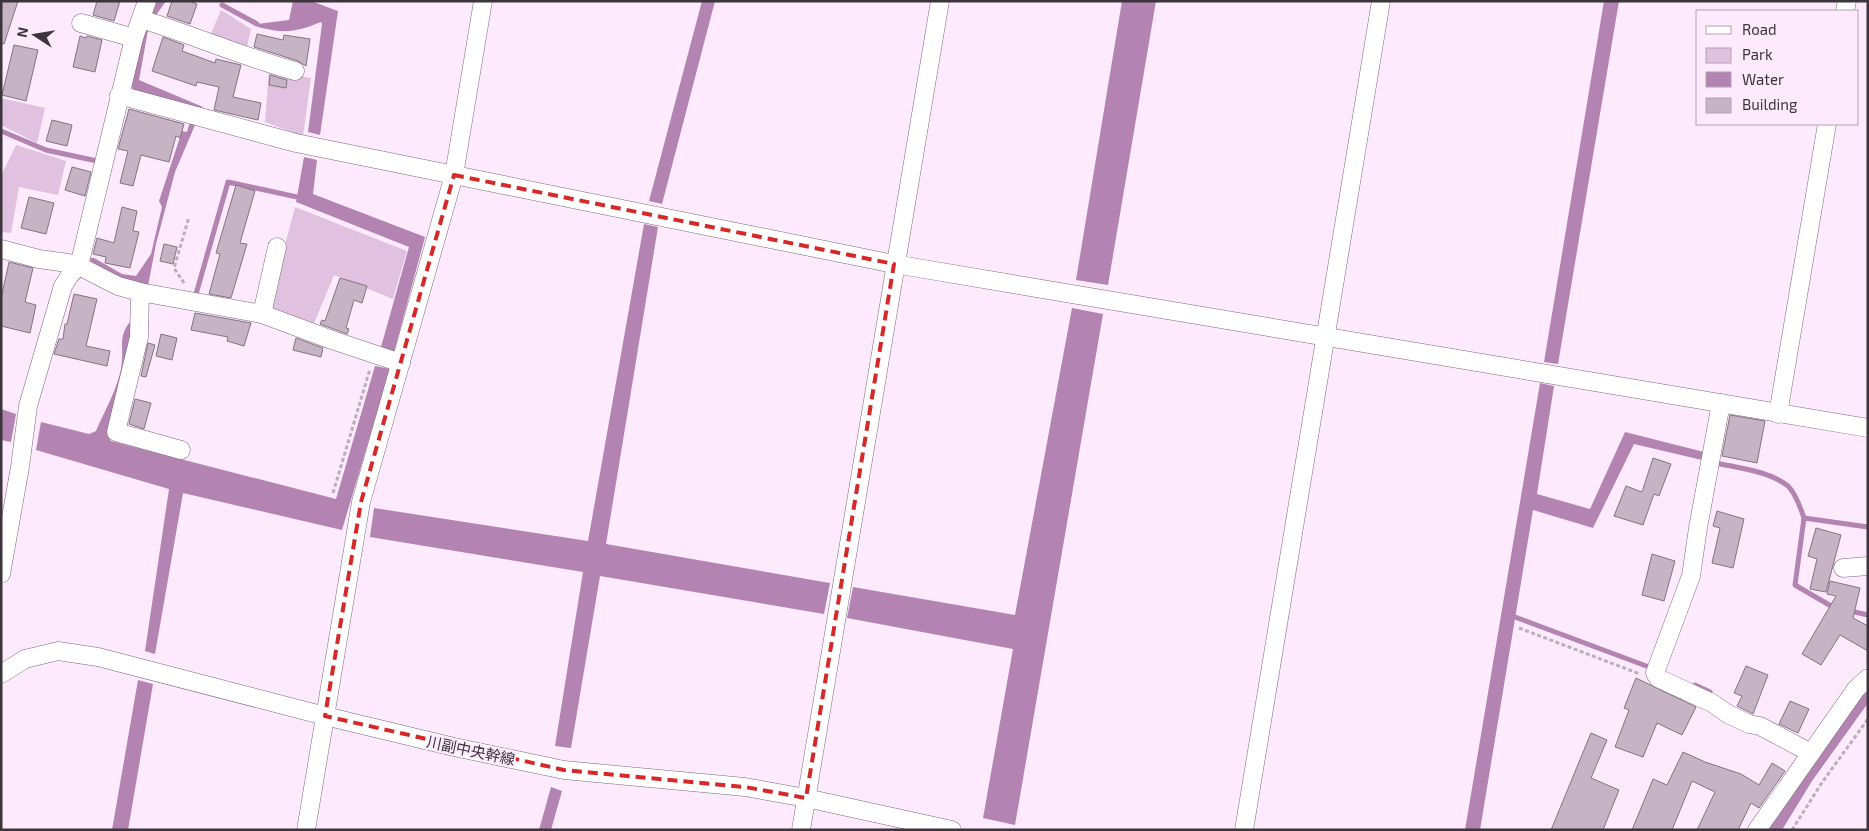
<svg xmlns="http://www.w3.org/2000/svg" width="1869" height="831" viewBox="0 0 1869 831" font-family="'Exo 2','Noto Sans JP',sans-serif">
<rect width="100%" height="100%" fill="#fdeafd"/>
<g fill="#e0c1df">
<path d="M 221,10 L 251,29 L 246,52 L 210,36 Z"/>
<path d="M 269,71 L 311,78 L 303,136 L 265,122 Z"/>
<path d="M 1,98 L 45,108 L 37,143 L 1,125 Z"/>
<path d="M 16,145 L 66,161 L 58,195 L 19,187 L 11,233 L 1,232 L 1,176 Z"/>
<path d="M 295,207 L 407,251 L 393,299 L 334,275 L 312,328 L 268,309 Z"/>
</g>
<g fill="#b384b2">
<path d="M 153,1 L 166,1 L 149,25 L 139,80 L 203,107 L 200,109 L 134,91 L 130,83 Z"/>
<path d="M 293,1 L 311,1 L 338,11 L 320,135 L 308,132 L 322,24 L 321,22 C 297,32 284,34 258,27 L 257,24 L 289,20 Z"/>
<path d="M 702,1 L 715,1 L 662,204 L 649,201 Z"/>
<path d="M 1122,1 L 1156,1 L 1108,285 L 1076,280 Z"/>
<path d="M 1604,1 L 1619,1 L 1558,364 L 1544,362 Z"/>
<path d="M 190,122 L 195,123 L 195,125 L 175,172 L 156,244 L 148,286 L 125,280 L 90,261 L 91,258 L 94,258 L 122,274 L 136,276 L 151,254 L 162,207 L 159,201 L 182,131 L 187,132 Z"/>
<path d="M 304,157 L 317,160 L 313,194 L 425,237 L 394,352 L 381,347 L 409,247 L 296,202 Z"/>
<path d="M 644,224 L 658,227 L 606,544 L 830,583 L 824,614 L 600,576 L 571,748 L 555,746 L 583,572 L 370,537 L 374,508 L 588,541 Z"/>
<path d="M 1072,308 L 1103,314 L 1015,825 L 983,818 L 1013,649 L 847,618 L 853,587 L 1015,615 Z"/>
<path d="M 130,322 C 138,344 114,410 107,435 L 111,441 L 336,499 L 375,366 L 390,369 L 342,530 L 183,493 L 155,654 L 145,651 L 169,489 L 36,450 L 41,422 L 89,434 L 96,431 C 105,410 121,383 122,360 C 123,345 119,335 130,322 Z"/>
<path d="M 1540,383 L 1554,386 L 1537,494 L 1590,509 L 1625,432 L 1704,452 L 1702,460 L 1634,444 L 1593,528 L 1533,510 L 1480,830 L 1465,830 Z"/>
<path d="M 1,409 L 16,414 L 11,442 L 1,440 Z"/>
<path d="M 138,680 L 153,684 L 128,830 L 112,830 Z"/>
<path d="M 1868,687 L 1868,703 L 1812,781 L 1782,830 L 1767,830 Z"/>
<path d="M 551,787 L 562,791 L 551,830 L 539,830 Z"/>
</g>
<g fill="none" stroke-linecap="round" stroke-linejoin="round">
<g stroke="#b384b2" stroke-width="5">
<path d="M 222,5 L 257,24"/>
<path d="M 1,131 L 46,150 L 97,161"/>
<path d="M 196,294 L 228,182 L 297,197"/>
<path d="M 1716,463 C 1739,468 1769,471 1788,486 C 1795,493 1801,509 1804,518 L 1795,585 L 1831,606 L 1837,607"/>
<path d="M 1804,518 L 1868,527"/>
<path d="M 1850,611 L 1868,615"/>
<path d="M 1515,617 L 1649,667"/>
<path d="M 1695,685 L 1710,692"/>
</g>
</g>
<g fill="#c6b4c5" stroke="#847383">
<path d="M 1,1 L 18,1 L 4,44 L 1,43 Z"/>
<path d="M 97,1 L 120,1 L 114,21 L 93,15 Z"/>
<path d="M 172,1 L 189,1 L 197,4 L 190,24 L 167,16 Z"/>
<path d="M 257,34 L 283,40 L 284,35 L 310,39 L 306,66 L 298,61 L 254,47 Z"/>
<path d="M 80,36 L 86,38 L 87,36 L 102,40 L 95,72 L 73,67 Z"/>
<path d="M 163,37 L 184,45 L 182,51 L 215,63 L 216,59 L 241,65 L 233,97 L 261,103 L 258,120 L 214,110 L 219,87 L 197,82 L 196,86 L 152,71 Z"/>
<path d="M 14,45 L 38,50 L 26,101 L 2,95 Z"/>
<path d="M 270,75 L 287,80 L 286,88 L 269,85 Z"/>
<path d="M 129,109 L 184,124 L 180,138 L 176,136 L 169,162 L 141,155 L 133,186 L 120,183 L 128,151 L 118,149 Z"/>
<path d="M 52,120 L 72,125 L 67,146 L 46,141 Z"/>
<path d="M 72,167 L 91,172 L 85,196 L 65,190 Z"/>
<path d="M 236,185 L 255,191 L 240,243 L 247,244 L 231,298 L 209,294 L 220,254 L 216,253 Z"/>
<path d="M 29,197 L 54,203 L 46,234 L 21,228 Z"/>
<path d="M 122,207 L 137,211 L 133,231 L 139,232 L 130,268 L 105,263 L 106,257 L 93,254 L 97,238 L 114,243 Z"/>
<path d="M 164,244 L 177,247 L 173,264 L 160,261 Z"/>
<path d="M 9,262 L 33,268 L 25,302 L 36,305 L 30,333 L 1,326 L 1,299 Z"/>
<path d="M 340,278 L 367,286 L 362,303 L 354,300 L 346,328 L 349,329 L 347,334 L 320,324 L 322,320 L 325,321 Z"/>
<path d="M 74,294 L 97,299 L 86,346 L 110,351 L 107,366 L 54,354 L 59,339 L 63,339 L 65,324 L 67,324 Z"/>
<path d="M 195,313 L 251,323 L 244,346 L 227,341 L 228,337 L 191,330 Z"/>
<path d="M 161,334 L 177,338 L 172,360 L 156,356 Z"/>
<path d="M 296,338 L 323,348 L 321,357 L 293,350 Z"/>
<path d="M 148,343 L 155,345 L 146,377 L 141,376 Z"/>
<path d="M 135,399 L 151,403 L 144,429 L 129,424 Z"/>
<path d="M 1730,415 L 1765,421 L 1757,463 L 1722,456 Z"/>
<path d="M 1653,458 L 1671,464 L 1659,496 L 1654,494 L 1643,525 L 1614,516 L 1626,486 L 1642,492 Z"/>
<path d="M 1717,511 L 1744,519 L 1733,568 L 1712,563 L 1720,528 L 1713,526 Z"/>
<path d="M 1816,528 L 1841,535 L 1826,592 L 1810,589 L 1817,559 L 1808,556 Z"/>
<path d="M 1652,554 L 1675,561 L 1664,601 L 1642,595 Z"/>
<path d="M 1830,581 L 1860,588 L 1853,618 L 1868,626 L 1868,651 L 1840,635 L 1821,665 L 1802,654 L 1836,596 L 1827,594 Z"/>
<path d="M 1746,666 L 1768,675 L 1753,714 L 1737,706 L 1742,696 L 1734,693 Z"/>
<path d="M 1636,678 L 1696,707 L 1682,735 L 1657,723 L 1643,757 L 1615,747 L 1629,710 L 1624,708 Z"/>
<path d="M 1790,701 L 1809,709 L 1798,733 L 1779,724 Z"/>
<path d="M 1591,733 L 1607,740 L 1591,778 L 1619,790 L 1603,830 L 1551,830 Z"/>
<path d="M 1683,752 L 1705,762 L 1741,774 L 1759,785 L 1772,763 L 1785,771 L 1759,808 L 1751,803 L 1738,830 L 1697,830 L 1715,792 L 1692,781 L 1672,830 L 1632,830 L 1653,779 L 1667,785 Z"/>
</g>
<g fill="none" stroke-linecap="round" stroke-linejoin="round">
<defs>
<g id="minor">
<path d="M 1845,11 L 1847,1"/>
<path d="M 141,19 C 193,35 243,57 295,71"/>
<path d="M 81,23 L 134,38"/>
<path d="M 119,95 L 296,143 L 894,264 L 1868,428"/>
<path d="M 1,249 L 39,259 L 68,263 L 79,266 L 118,286 L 140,292 L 262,314 L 332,340 L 401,363"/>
<path d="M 140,292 L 139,337 L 116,432 L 181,450"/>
<path d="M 262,314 L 277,247"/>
<path d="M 1721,403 L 1698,528 L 1691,576 L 1655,673 L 1658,678 L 1712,703 L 1728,714 L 1749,724 L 1760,726 L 1811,753"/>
<path d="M 1778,414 L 1827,124"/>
<path d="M 1843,568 L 1868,566"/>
<path d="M 1,574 L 20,467 L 28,406 L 63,286 L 70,275 L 79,266 L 134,38 L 147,1"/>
<path d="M 1,674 L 25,659 L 58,651 L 98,657 L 325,716 L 454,747 L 564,770 L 745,787 L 806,798 L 952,830"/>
<path d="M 306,830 L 361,502 L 454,175 L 483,1"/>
<path d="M 801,830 L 940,1"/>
<path d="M 1244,830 L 1381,1"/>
<path d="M 1757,830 L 1856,689 L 1868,678"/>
</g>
</defs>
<use href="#minor" stroke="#7b6a7a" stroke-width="19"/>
<g stroke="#bdaebd" stroke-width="3" stroke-dasharray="4 2.5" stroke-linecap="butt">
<path d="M 184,283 L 174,268 L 189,217"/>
<path d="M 333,493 L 370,369"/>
<path d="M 1519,628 L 1640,674"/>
<path d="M 1792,830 L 1823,781 L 1868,719"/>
</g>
<use href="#minor" stroke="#fff" stroke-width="18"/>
</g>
<path fill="none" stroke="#d62828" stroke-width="4" stroke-dasharray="10 6" stroke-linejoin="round" d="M 454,175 L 894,264 L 806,798 L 745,787 L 564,770 L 325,716 L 361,502 Z"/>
<g text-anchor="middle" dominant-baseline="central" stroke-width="4" stroke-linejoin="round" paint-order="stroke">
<g font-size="15" fill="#3c353c" stroke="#fdeafd">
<text transform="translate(471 750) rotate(12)">川副中央幹線</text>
</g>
</g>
<rect width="1869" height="831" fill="none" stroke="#3c353c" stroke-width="5"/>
<rect x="1696" y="10" width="162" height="115" fill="#fdeafd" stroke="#b0a2b0"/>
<rect x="1706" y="26" width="25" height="8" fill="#ffffff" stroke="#b0a2b0"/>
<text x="1742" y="35" font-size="15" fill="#3c353c">Road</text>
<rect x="1706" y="48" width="25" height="15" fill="#e0c1df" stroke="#b0a2b0"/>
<text x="1742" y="60" font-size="15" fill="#3c353c">Park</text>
<rect x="1706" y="72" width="25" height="15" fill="#b384b2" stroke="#b0a2b0"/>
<text x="1742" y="85" font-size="15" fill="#3c353c">Water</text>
<rect x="1706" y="98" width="25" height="15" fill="#c6b4c5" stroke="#b0a2b0"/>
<text x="1742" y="110" font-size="15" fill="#3c353c">Building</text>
<g transform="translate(35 35) rotate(282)" stroke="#fdeafd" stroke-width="4" paint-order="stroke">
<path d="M0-4L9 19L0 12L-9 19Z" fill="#3c353c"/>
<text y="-8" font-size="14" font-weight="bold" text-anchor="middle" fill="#3c353c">N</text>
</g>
</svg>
